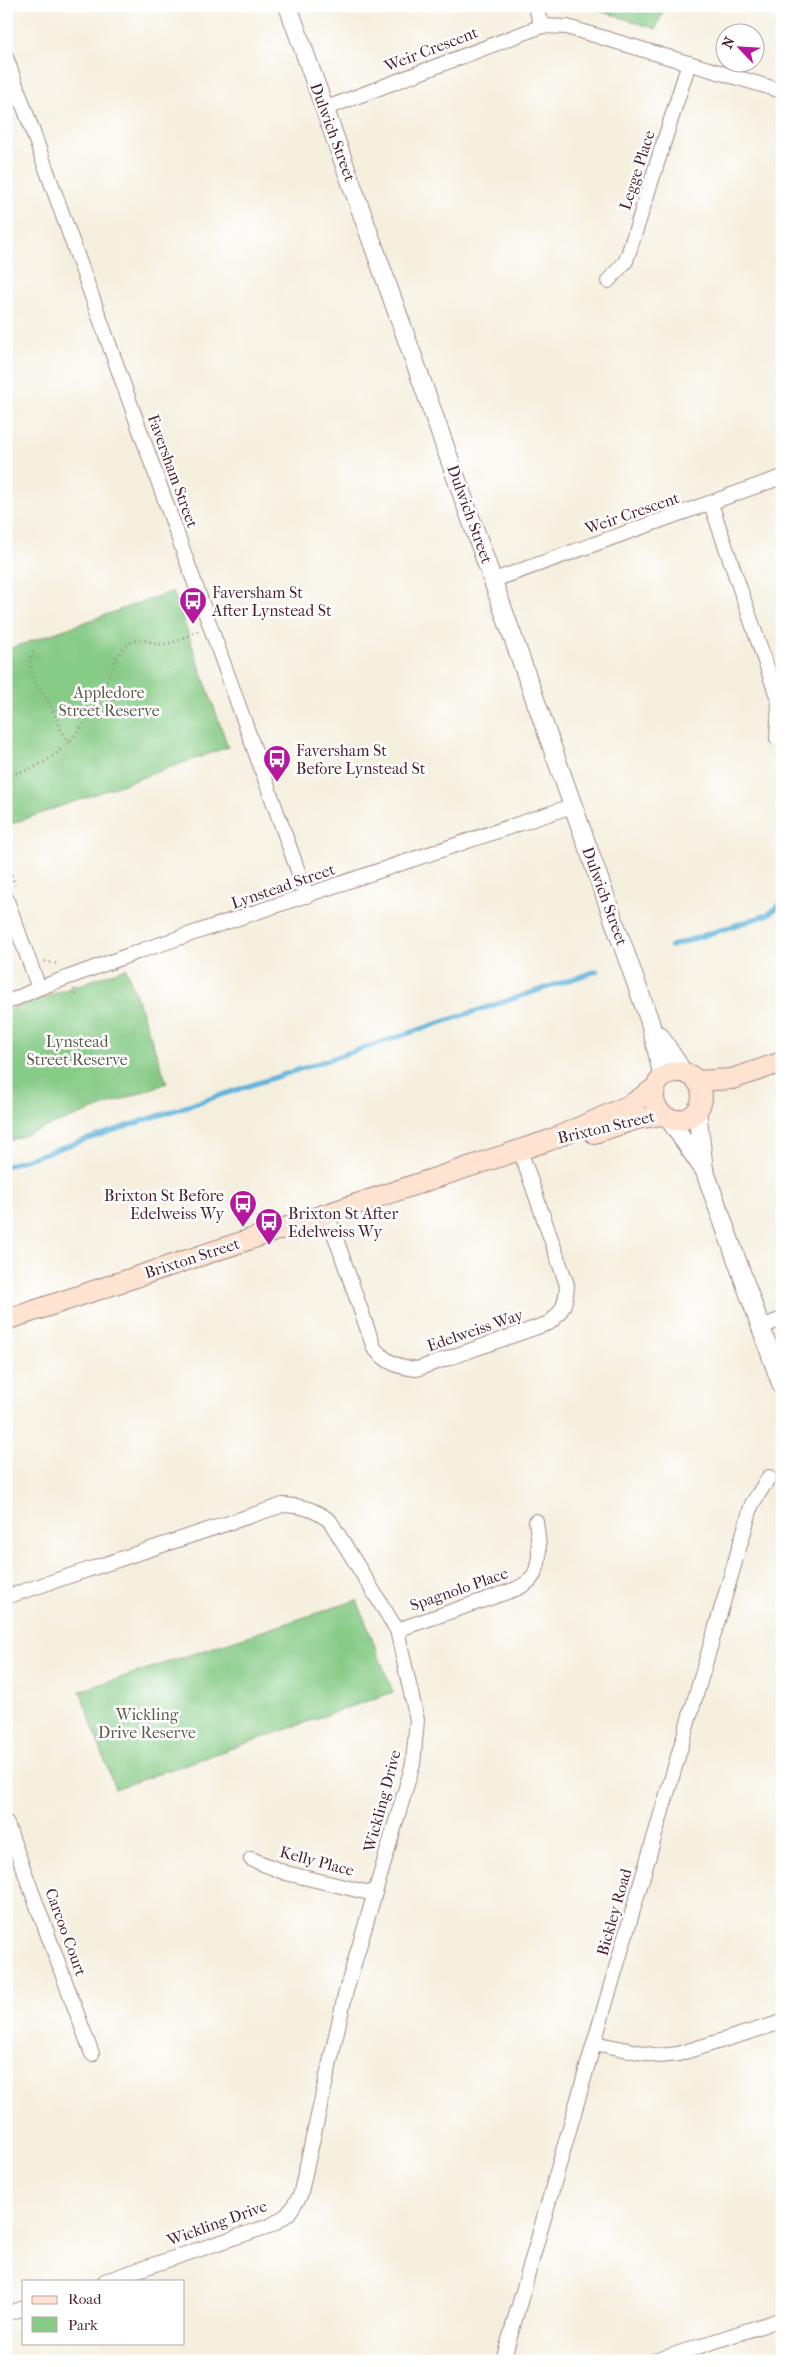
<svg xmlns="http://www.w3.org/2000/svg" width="788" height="2367" viewBox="0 0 788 2367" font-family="'IM FELL French Canon',serif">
<rect width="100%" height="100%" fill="#fff"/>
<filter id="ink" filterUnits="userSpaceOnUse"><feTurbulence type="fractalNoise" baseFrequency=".02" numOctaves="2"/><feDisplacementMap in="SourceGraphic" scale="10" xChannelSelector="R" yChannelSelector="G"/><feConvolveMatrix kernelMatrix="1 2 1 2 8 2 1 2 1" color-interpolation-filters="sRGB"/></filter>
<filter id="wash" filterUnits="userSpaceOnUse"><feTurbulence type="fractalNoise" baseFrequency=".0096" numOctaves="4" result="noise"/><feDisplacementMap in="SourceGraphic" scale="20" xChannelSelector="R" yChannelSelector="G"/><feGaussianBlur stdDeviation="1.12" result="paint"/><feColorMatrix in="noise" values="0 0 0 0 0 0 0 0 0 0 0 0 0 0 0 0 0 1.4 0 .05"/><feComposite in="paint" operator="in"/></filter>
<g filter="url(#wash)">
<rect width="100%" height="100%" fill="#f5efde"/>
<g fill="#86cb86" stroke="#687558">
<path d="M 585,6 L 665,6 L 656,29 Z"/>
<path d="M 173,591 L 228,747 L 8,825 L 6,650 Z"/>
<path d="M 126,968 L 167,1083 L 6,1142 L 6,1011 Z"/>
<path d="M 357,1600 L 393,1692 L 115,1789 L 80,1691 Z"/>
</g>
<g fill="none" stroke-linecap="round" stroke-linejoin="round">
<g stroke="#5eb3da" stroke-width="5">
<path d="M 671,946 L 767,915 L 777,908 L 782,900"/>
<path d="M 6,1166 L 597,971"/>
</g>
</g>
</g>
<g filter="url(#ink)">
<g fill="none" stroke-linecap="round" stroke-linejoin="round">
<defs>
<g id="minor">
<path d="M 535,6 L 542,26"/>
<path d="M 6,57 L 307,896"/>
<path d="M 324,109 L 542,26 L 567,27 L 782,91"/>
<path d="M 608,281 L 626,261 L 689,63"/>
<path d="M 711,504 L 779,702 L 777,738"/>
<path d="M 494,580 L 782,477"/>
<path d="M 6,898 L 39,988"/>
<path d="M 6,1003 L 39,988 L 143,950 L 572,806"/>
<path d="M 327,1213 L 374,1348 C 387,1363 398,1367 417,1369 L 549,1323 C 563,1312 566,1303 567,1285 L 520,1150"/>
<path d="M 761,1327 L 782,1319"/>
<path d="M 6,1597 L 283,1505 C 303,1506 314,1509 330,1521 L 397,1630 L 417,1720 L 413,1764 L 346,1991 L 300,2196 L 288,2214 L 272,2225 L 105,2281"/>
<path d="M 397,1630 L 516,1589 C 520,1587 526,1584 530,1580 C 544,1565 538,1539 536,1521"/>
<path d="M 6,1822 L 92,2054"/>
<path d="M 251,1859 L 286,1873 L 374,1894"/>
<path d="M 594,2043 L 658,2056 L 678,2054 L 782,2022"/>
<path d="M 6,2314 L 24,2308"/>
<path d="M 503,2361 L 594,2043 L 752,1504 L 769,1477"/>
<path d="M 655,2361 L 782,2319"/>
</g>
<g id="tertiary">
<path d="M 288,6 L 650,1022 L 663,1077"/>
<path d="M 659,1035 L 683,1072"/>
<path d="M 697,1111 L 704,1169 L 782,1386"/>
<path d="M 669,1119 L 702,1167"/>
</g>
<g id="secondary">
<circle cx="678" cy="1096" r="24"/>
<path d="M 697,1081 L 732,1079 L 782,1062"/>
<path d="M 594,1133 L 637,1119 L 662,1115"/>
<path d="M 6,1320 L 550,1140 L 630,1105 L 655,1088"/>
</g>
</defs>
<use href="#minor" stroke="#a08784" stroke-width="16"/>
<use href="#tertiary" stroke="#a08784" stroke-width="20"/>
<use href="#secondary" stroke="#a08784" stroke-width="22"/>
<g stroke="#a08784" stroke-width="3" stroke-dasharray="1 4" stroke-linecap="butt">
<path d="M 33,652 C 22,677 44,690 53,710 C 58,721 60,732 69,742"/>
<path d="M 6,774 C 49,772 82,733 100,697 C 109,679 112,657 129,644 C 142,634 152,646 166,644 C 177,642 188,636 198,631"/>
<path d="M 6,861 L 15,885"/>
<path d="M 45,961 L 58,964"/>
<path d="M 74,989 L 77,998"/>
</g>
<use href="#minor" stroke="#fff" stroke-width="14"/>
<use href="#tertiary" stroke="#fff" stroke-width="18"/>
<use href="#secondary" stroke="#fee3d1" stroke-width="20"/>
</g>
</g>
<defs>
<symbol id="bus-pin" viewBox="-11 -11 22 30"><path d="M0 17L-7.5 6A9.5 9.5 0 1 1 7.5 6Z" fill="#b5179e" stroke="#fff"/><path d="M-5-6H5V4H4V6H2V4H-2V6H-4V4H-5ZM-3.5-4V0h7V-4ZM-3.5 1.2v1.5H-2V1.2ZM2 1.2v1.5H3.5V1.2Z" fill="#fff"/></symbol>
</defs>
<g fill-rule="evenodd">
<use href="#bus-pin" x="177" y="585" width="32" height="43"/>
<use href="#bus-pin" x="261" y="743" width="32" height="43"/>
<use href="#bus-pin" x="227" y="1188" width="32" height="43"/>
<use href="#bus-pin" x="253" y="1206" width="32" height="43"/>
</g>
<g text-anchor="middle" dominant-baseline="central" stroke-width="5" stroke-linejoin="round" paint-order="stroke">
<g font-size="16" fill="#4a1f2b" stroke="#fff">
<text transform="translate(431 49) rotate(-21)">Weir Crescent</text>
<text transform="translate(333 132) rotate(70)">Dulwich Street</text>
<text transform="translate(637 170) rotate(-72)">Legge Place</text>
<text transform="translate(173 471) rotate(70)">Faversham Street</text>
<text transform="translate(632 513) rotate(-19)">Weir Crescent</text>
<text transform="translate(470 514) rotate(70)">Dulwich Street</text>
<text transform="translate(283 886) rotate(-19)">Lynstead Street</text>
<text transform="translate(605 896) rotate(70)">Dulwich Street</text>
<text transform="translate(606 1127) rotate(-13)">Brixton Street</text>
<text transform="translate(192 1258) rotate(-18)">Brixton Street</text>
<text transform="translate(475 1330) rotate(-19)">Edelweiss Way</text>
<text transform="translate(459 1589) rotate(-19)">Spagnolo Place</text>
<text transform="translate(382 1801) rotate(-75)">Wickling Drive</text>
<text transform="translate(317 1861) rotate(15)">Kelly Place</text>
<text transform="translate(614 1912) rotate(-74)">Bickley Road</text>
<text transform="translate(66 1932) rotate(70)">Carcoo Court</text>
<text transform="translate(217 2223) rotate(-20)">Wickling Drive</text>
</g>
<g font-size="16" fill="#4a1f2b" stroke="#fff" text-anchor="start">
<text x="212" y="592">Faversham St<tspan x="212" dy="18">After Lynstead St</tspan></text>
<text x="296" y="750">Faversham St<tspan x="296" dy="18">Before Lynstead St</tspan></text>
<text x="224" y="1195" text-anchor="end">Brixton St Before<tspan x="224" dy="18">Edelweiss Wy</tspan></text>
<text x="288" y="1213">Brixton St After<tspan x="288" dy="18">Edelweiss Wy</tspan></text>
</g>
<g font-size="16" fill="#5f5b4b" stroke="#fff">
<text x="109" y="692">Appledore<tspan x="109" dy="18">Street Reserve</tspan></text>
<text x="77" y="1041">Lynstead<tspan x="77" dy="18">Street Reserve</tspan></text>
<text x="147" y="1714">Wickling<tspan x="147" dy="18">Drive Reserve</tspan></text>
</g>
</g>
<rect width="788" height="2367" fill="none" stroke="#fff" stroke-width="25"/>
<rect x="22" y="2280" width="162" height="65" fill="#ffffff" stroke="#b7a5aa"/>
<rect x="32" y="2296" width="25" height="8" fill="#fee3d1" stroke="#b7a5aa"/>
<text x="68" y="2304" font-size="15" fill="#4a1f2b">Road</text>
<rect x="32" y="2317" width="25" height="15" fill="#86cb86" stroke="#b7a5aa"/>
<text x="68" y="2330" font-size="15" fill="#4a1f2b">Park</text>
<g transform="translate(740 48) rotate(295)"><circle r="24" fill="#ffffff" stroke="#b7a5aa"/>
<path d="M0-4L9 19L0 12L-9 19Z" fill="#b5179e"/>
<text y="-8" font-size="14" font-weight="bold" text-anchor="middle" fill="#4a1f2b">N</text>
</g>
</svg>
